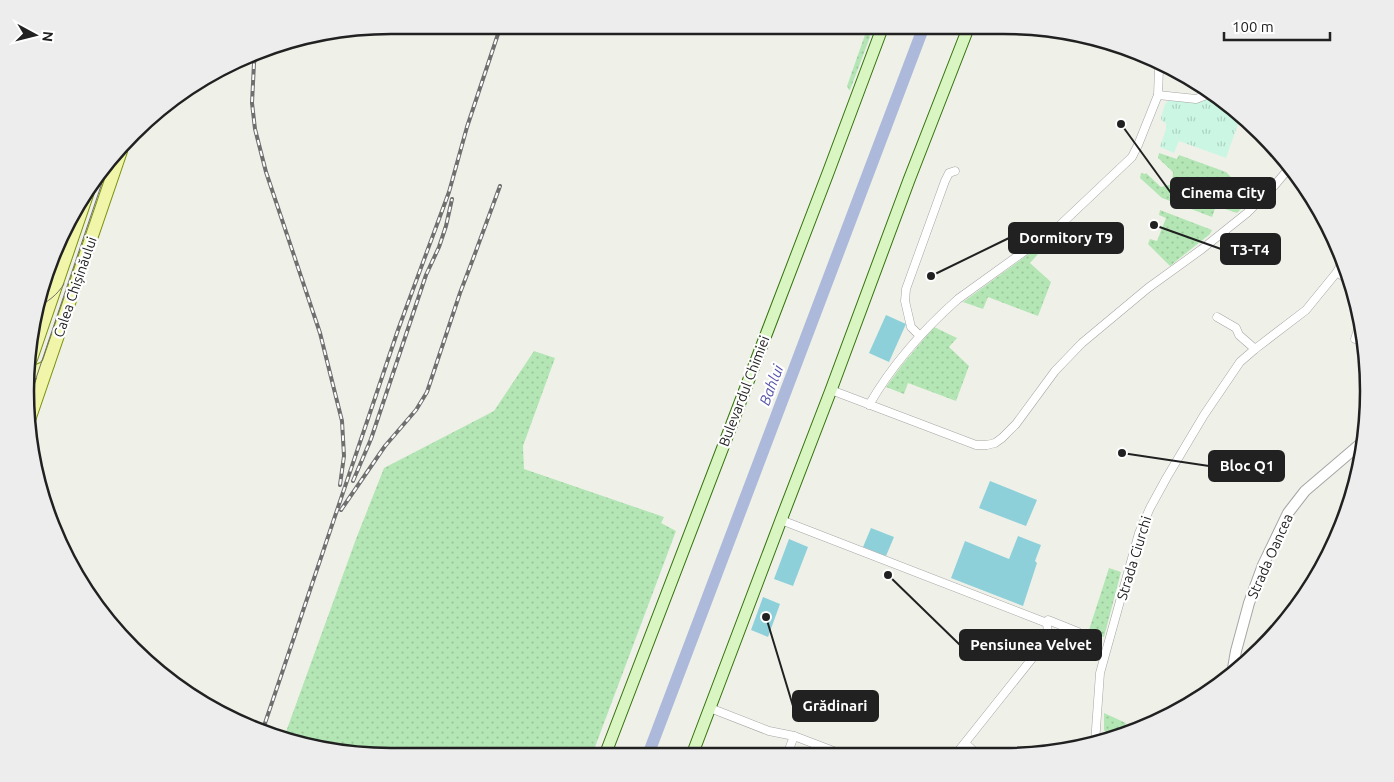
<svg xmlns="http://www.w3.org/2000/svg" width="1394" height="782" viewBox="0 0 1394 782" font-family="Ubuntu,sans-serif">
<defs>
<pattern id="grass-dots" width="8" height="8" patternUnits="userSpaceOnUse" patternTransform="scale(1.25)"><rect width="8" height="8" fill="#b3e6b4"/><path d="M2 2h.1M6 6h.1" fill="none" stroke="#9ac59a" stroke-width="1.8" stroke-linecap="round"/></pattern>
<pattern id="park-tufts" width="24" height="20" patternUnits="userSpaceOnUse" patternTransform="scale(1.25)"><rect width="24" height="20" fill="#caf6e3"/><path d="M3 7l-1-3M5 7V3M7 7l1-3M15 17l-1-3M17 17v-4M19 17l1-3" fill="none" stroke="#add3c2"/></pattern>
</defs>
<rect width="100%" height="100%" fill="#eff1e9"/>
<g fill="url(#grass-dots)">
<path d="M 866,32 L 869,33 L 870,37 L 850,90 L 849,90 L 847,86 Z"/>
<path d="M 1159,153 L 1177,159 L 1179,155 L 1226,172 L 1245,191 L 1255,182 L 1264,191 L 1254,203 L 1251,200 L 1248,203 L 1241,197 L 1236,202 L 1241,209 L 1237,213 L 1216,206 L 1212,217 L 1162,198 L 1140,178 L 1141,173 L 1145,174 L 1146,173 L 1161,187 L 1172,184 L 1173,172 L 1158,158 Z"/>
<path d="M 1160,210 L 1212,230 L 1210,234 L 1170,266 L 1148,244 L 1150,239 L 1157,241 L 1166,218 L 1159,215 Z"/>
<path d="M 1034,250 L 1039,253 L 1030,263 L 1051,282 L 1038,316 L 988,297 L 983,309 L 963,302 Z"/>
<path d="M 934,327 L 957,338 L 949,347 L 969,366 L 956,401 L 908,383 L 904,394 L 886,387 L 902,365 Z"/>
<path d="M 534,351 L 555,358 L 523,446 L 524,469 L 664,517 L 661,523 L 676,531 L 592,755 L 367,756 L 283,740 L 356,539 L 384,468 L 494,411 Z"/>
<path d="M 1109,568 L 1121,572 L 1104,637 L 1088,633 Z"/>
<path d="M 1104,713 L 1126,723 L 1121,737 L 1118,738 L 1108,735 L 1104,730 Z"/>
</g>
<path fill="url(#park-tufts)" d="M 1215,95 L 1223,101 L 1218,106 L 1238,124 L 1226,158 L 1179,141 L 1174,153 L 1160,147 L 1166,129 L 1166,123 L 1162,121 L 1161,118 L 1165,104 L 1170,100 L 1195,102 Z"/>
<g fill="#8dd0d9">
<path d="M 886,315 L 906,324 L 889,362 L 869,353 Z"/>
<path d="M 990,481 L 1037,500 L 1026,526 L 979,508 Z"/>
<path d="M 871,528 L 894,537 L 886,556 L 863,547 Z"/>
<path d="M 1018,536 L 1041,545 L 1035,561 L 1037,563 L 1023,606 L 951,578 L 965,541 L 1009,559 Z"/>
<path d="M 789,539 L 808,547 L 793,586 L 774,579 Z"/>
<path d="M 763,597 L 780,604 L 768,637 L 751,630 Z"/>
</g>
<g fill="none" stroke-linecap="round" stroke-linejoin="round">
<path stroke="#adb9da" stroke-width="12" d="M 648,755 L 924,26"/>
<defs>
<g id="minor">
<path d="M 1158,95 L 1196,99 L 1212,93"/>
<path d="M 1337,272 L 1351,282"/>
<path d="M 1217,317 L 1236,328 L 1239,335 L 1255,349"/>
<path d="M 920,336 L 911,327 L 905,301 L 906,289 L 945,181 L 949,173 L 955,171"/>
<path d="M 1355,339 L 1361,320"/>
<path d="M 831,390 L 976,445 L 987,445 L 995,443 L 1002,438 L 1016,424 L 1055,371 L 1082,343 L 1148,288 L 1202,249 L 1247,213 L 1274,186 L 1291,166"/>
<path d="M 869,405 C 892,365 923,330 958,299 L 1058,227 L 1132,157 L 1138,145 L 1158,95 L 1159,69 L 1158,62"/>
<path d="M 781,520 L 1047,623 L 1048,620 L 1078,632"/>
<path d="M 710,708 L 769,731 L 794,736 L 844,755"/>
<path d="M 965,743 L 977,754"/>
<path d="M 1095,743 L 1100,673 L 1139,533 L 1150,508 L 1167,477 L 1204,415 L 1240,362 L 1255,349 L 1306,310 L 1337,272 L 1343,261"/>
<path d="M 956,754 L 1042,646 L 1048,634 L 1047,623"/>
<path d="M 787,755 L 794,736"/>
</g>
<path id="tertiary" d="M 1232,674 L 1236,651 L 1249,603 L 1263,565 L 1288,513 L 1305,491 L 1366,439"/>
<g id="secondary">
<path d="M 605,755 L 828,173 L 883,26"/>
<path d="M 692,755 L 781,520 L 831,390 L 909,180 L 969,26"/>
</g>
<g id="primary">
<path d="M 31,359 L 91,183"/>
<path d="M 30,374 L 44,368 L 48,364"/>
<path d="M 28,423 L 121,151"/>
</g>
</defs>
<use href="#minor" stroke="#a5a5a5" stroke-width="9"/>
<use href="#tertiary" stroke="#a5a5a5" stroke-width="12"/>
<use href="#secondary" stroke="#35720e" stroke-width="13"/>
<use href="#primary" stroke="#7b920c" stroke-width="14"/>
<use href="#minor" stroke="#fff" stroke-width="8"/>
<use href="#tertiary" stroke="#fff" stroke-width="10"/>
<use href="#secondary" stroke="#d9f5c2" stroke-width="11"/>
<use href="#primary" stroke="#f0f5a9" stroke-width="12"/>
<g stroke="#6f6f6f" stroke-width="1">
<path d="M 37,307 C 48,302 57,295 64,284"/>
<path d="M 27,405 L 108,165"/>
</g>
<defs>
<g id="rail">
<path d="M 257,53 L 254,63 L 252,103 L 255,129 L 266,172 L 320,333 L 342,421 L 344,456 L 340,485"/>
<path d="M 353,481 L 371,439 L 426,275 L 439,247 L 446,226 L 452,199"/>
<path d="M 341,510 L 385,446 L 416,410 L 427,392 L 460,293 L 473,259 L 500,186"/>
<path d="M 262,732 L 398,330 L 449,192 L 467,127 L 501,25"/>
</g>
</defs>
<use href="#rail" stroke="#6f6f6f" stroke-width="4"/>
<use href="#rail" stroke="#fff" stroke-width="2" stroke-dasharray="5.5" stroke-linecap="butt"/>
</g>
<g text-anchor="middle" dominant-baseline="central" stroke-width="4.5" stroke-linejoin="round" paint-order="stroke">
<g font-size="14" fill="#212121" stroke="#fff">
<text transform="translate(75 287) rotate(-71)">Calea Chișinăului</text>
<text transform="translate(744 391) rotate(-69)">Bulevardul Chimiei</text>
<text transform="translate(1270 556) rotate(-66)">Strada Oancea</text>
<text transform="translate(1134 558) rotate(-73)">Strada Ciurchi</text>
</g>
<g font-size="15" font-style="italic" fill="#5454aa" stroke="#fff">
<text transform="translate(771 385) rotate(-69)">Bahlui</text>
</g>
</g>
<path d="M0 0H1394V782H0ZM391 34H1003A357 357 0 0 1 1360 391V391A357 357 0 0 1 1003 748H391A357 357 0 0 1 34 391V391A357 357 0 0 1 391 34Z" fill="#ededed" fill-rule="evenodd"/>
<path fill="none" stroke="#212121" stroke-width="2.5" d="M391 34H1003A357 357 0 0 1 1360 391V391A357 357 0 0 1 1003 748H391A357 357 0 0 1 34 391V391A357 357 0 0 1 391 34Z"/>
<path fill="none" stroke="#212121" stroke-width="2" d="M1121 124L1171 193M931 276L1009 238M1154 225L1221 249M1122 453L1209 466M888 575L960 645M766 617L793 706"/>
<g fill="#212121" stroke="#fff" stroke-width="2">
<circle cx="1121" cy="124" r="5"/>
<circle cx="931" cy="276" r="5"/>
<circle cx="1154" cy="225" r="5"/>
<circle cx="1122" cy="453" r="5"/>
<circle cx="888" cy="575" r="5"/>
<circle cx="766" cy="617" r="5"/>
</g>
<g fill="#212121" stroke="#212121" stroke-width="2">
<rect x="1171" y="178" width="104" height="30" rx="5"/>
<rect x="1009" y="223" width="114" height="30" rx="5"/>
<rect x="1221" y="234" width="59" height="30" rx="5"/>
<rect x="1209" y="451" width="75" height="30" rx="5"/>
<rect x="960" y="630" width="141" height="30" rx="5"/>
<rect x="793" y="691" width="85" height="30" rx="5"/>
</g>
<g font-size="15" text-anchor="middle" font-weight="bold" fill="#fff">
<text x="1223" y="198">Cinema City</text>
<text x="1066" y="243">Dormitory T9</text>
<text x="1250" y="255">T3-T4</text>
<text x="1247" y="471">Bloc Q1</text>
<text x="1031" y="650">Pensiunea Velvet</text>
<text x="835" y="711">Grădinari</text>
</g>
<g transform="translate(35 35) rotate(97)" stroke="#ffffff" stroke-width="4" paint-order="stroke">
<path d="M0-4L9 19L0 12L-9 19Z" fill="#212121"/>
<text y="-8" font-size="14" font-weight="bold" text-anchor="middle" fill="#212121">N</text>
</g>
<path d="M1224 32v8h106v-8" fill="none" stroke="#212121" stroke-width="2.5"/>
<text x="1232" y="32" font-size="15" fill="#212121" stroke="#ffffff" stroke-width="4" paint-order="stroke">100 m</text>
</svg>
